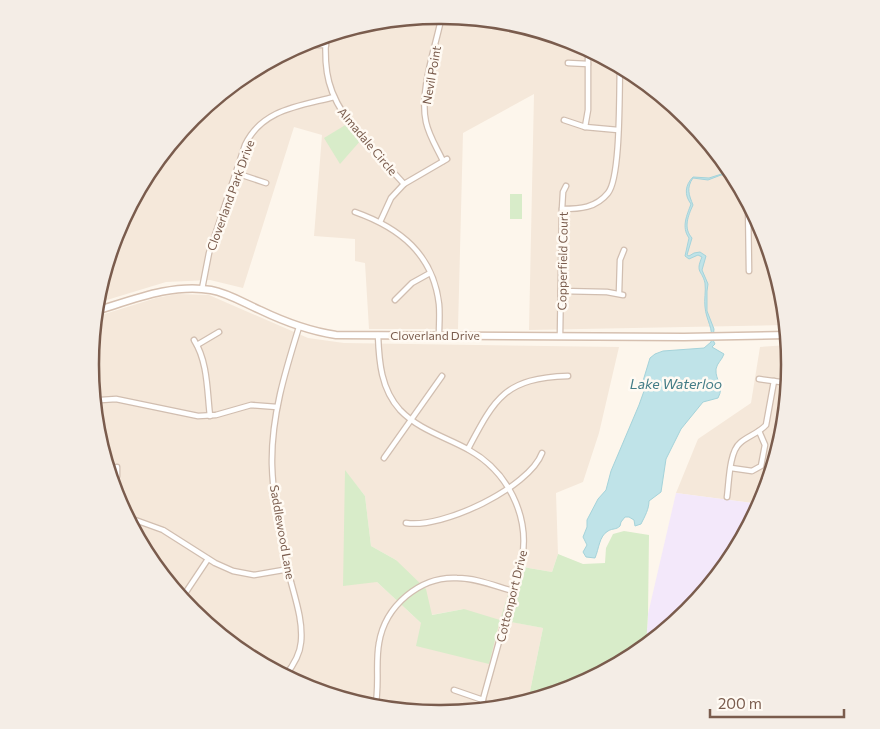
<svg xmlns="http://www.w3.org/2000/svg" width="880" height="729" viewBox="0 0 880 729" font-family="Commissioner,sans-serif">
<rect width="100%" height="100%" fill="#fdf6ec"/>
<g fill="#f5e8da" fill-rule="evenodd">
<path d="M 440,15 L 508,22 L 574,42 L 634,74 L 687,118 L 731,171 L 763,231 L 783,297 L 786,325 L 529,330 L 534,94 L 463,133 L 458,329 L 369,329 L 365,263 L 355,261 L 355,239 L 314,236 L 322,135 L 294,127 L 243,288 L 210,280 L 166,282 L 97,303 L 97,296 L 117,230 L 150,170 L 193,117 L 246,74 L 307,41 L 372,22 Z"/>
<path d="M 177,294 L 209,295 L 308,338 L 344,343 L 619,347 L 599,433 L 583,482 L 556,493 L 558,554 L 552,572 L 517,566 L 501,620 L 543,628 L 528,701 L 508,707 L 440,714 L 372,707 L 306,687 L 246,655 L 193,611 L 149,558 L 117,498 L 97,432 L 91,364 L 95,317 L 156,298 ZM 345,471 L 365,496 L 371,546 L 396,560 L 431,615 L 464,609 L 421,623 L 377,582 Z"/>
<path d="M 788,345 L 789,365 L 783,433 L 760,504 L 676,493 L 698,439 L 751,403 L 760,347 Z"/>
</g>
<path fill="#f3e8fa" d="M 676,493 L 760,504 L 730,559 L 687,612 L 646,646 L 648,614 Z"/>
<g fill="#d8ecc9">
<path d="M 347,124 L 361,140 L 340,164 L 324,138 Z"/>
<rect x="510" y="194" width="12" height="25"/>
<path d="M 345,470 L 365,496 L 371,546 L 396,560 L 426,589 L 432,615 L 464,609 L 500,620 L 517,566 L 552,572 L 558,554 L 583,564 L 605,563 L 606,548 L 613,534 L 624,531 L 649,535 L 648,614 L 646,646 L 634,655 L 573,687 L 528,701 L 543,628 L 500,620 L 489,664 L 416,646 L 421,623 L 377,582 L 343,586 Z"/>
</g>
<path fill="#bfe3e8" stroke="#a5d3da" d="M 731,171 L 733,174 L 721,175 L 708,180 L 693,178 C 686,188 689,195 693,205 C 688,216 683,228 692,238 L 687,255 L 689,256 L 694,253 L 700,252 L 706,256 L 702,270 L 708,284 L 707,291 L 707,311 L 714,329 L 713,340 L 715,344 L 712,347 L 724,354 C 722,360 717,363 716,369 C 715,381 725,385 718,398 L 703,402 L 681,429 L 666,459 L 661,492 L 649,501 C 649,509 645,516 641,524 L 635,526 L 634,520 L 629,517 L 625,517 L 621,522 L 620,526 C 616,530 613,528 608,531 C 599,536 599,549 595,558 L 586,557 L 583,552 L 587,545 L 583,537 L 587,527 L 587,520 L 598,499 L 606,490 L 611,471 L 639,405 L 644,391 L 643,381 L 650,358 L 655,354 L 663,351 L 704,348 L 711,342 C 714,329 706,320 705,307 C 704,300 706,291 705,283 C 702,270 695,273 702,257 L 698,255 L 689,259 L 685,256 L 689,238 C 681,227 687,215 691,204 C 684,195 685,185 693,177 L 709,178 Z"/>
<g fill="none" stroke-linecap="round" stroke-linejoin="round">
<defs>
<g id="minor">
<path d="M 442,15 C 436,46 419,91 426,122 C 429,136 437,148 443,161"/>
<path d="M 326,36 C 325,51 325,67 329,82 C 339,121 378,154 404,184"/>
<path d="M 301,45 L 326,45"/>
<path d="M 568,63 L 588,64"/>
<path d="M 564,120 L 585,127 L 618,130"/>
<path d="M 585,127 L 588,110 L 588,49"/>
<path d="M 236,173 L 266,183"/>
<path d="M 748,203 L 749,271"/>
<path d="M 562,209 C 580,209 596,208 608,193 C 621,177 619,91 620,66"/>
<path d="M 355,212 C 400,228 433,254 439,304 C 440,314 439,325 439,335"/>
<path d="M 380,222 L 391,198 L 404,184 L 447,159"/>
<path d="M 202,289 L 209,253 L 245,145 C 262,109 300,106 334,97"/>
<path d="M 561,291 L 607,292 L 623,295"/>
<path d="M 619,293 L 620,260 L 624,250"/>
<path d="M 395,300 L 412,283 L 430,273"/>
<path d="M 378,335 C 379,362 381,389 400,410 C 419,430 446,437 469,450 C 507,471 530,515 522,559 L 480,710"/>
<path d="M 560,336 L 562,209 L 563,192 L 566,186"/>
<path d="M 194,340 C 208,362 207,391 210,416"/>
<path d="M 197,345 L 219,332"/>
<path d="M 759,379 L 788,383"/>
<path d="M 101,400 L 116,399 L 198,416 L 216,415 L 251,405 L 277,407"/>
<path d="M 468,449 C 495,398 505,378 568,376"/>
<path d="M 384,458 L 442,376"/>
<path d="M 731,468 L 752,471 L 761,466 L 765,445 L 759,431"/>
<path d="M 114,488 L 117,476 L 117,467"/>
<path d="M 727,497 C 729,483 729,452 740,443 C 748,436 759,433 766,425 L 774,381"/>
<path d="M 127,517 L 163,530 L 215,563 L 233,571 L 254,575 L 289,569"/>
<path d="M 406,523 C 442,529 529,488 542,453"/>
<path d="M 182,598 L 208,559"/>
<path d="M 285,676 C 293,666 300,655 301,642 C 303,622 296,601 291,582 C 283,544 273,504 272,465 C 271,417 285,372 299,327"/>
<path d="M 454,690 L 483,700"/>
<path d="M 375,708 C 380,686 375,664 379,643 C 385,606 420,576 457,578 C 476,578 495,586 513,591"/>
</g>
<path id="secondary" d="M 96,311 C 132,300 173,283 211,290 C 228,293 244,303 260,310 C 285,322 309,331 336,335 L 684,337 L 787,335"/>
</defs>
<use href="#minor" stroke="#d1beb0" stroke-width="7"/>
<use href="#secondary" stroke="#d6c0b0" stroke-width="9"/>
<use href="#minor" stroke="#fff" stroke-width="4.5"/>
<use href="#secondary" stroke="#fff" stroke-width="6"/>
</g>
<g text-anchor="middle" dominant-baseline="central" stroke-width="5" stroke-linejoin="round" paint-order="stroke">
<g font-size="12" fill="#7a5c4d" stroke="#fffaf3">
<text transform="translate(431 75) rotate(-80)">Nevil Point</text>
<text transform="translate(368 141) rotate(50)">Almadale Circle</text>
<text transform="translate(230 195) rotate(-70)">Cloverland Park Drive</text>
<text transform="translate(562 261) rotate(-89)">Copperfield Court</text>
<text x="435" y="335">Cloverland Drive</text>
<text transform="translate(283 532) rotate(80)">Saddlewood Lane</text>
<text transform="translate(511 596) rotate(-76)">Cottonport Drive</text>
</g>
<g font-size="14" font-style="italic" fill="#437c86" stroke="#fffaf3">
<text x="676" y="383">Lake Waterloo</text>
</g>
</g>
<path d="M0 0H880V729H0ZM439 24H441A340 340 0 0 1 781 364V365A340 340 0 0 1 441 705H439A340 340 0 0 1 99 365V364A340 340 0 0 1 439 24Z" fill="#f4ede6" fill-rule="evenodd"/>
<path fill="none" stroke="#7a5c4d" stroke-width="2.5" d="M439 24H441A340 340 0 0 1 781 364V365A340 340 0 0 1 441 705H439A340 340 0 0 1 99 365V364A340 340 0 0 1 439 24Z"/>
<path d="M710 709v8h134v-8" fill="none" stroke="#7a5c4d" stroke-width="2.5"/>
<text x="718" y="709" font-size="15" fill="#7a5c4d" stroke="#fffaf3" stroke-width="4" paint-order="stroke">200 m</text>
</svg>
